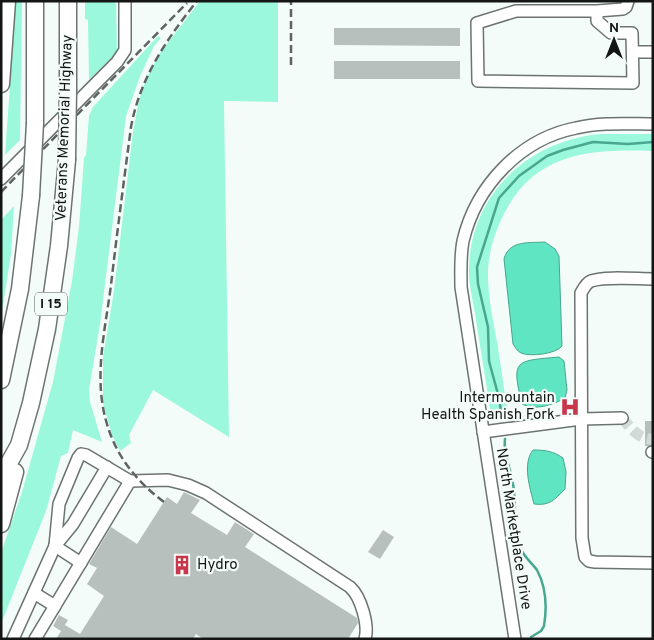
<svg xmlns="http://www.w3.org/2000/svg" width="654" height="640" viewBox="0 0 654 640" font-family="Overpass,sans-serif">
<rect width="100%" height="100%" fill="#f4fcf9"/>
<g fill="#9bf8dc">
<path d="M 16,1 L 22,1 L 20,140 L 5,155 Z"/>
<path d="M 85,1 L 116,1 L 117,52 L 89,80 L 88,20 L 85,19 Z"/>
<path d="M 200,1 L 278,1 L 278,102 L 224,101 L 229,437 L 153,390 L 129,435 L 131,443 L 120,451 L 112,435 L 103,403 L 103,357 L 114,291 L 133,132 L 139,100 L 147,77 L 160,53 Z"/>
<path d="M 158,36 L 161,38 L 154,46 L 140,76 L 126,116 L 100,324 L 89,390 L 90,402 L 102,442 L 73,430 L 68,453 L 61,456 L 46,511 L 1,624 L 1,553 L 22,492 L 53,382 L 72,281 L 79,227 L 84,158 L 86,155 L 89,116 L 93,107 Z"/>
<path d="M 600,134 L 653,134 L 653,151 C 592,149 536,152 505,212 C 495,231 488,253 488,274 C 488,297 493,320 497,342 C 501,366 504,390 508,414 L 506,417 L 497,418 L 491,414 C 486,383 481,351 476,320 C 474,304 469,288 469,271 C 469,196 527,141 600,134 Z"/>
<path d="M 14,206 L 11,254 L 1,317 L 1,220 Z"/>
</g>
<g fill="#5fe5c2" stroke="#48a78e">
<path d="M 545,242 L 555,249 L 559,256 L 562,346 C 556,354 530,357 521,353 C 517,351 515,347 513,344 L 504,259 C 509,240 529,243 545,242 Z"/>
<path d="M 559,357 L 564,361 L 567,390 L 565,398 C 553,405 535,411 522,404 C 511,359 515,361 559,357 Z"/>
<path d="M 533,450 C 545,450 553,451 563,458 L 566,472 L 565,489 C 554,500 550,506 534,504 C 530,488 522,464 533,450 Z"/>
</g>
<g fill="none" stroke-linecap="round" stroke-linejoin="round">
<g stroke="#48a78e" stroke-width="2.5">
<path d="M 502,417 L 499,398 L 489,361 L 488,327 L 478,284 L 477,267 L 499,198 L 519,176 L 547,156 L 563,150 L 593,142 L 628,144 L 653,142"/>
<path d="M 505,439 C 503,456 511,468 513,484 C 517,506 512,528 521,549 C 524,557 532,563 537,570 C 546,587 547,608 544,626 L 541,631 L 531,637"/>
</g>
</g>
<g fill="#b8c0bd">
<path d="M 334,28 L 460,28 L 460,46 L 334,45 Z"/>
<rect x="334" y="61" width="126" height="18"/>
<path d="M 645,421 L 653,421 L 653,444 L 648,446 L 645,446 Z"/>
<path d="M 184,492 L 200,500 L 191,513 L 227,535 L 235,522 L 254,534 L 245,547 L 357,618 L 358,623 L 348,639 L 203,639 L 196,634 L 193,639 L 56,639 L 61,631 L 53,626 L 59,615 L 68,620 L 65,625 L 80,634 L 104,596 L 87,584 L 97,568 L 89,564 L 111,527 L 137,544 L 167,497 L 177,504 Z"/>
<path d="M 383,530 L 394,537 L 380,559 L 368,552 Z"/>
</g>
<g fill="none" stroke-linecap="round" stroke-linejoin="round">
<path stroke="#d2dad7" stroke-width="11" stroke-dasharray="11 5.5" stroke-linecap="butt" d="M 622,418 C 631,428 639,440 653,439"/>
<defs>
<g id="minor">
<path d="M 597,11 L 597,21 L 611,33 L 632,33 L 633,83 L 478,81 L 477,23 L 516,11 L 597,11 L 623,9 L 626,7 L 628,1"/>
<path d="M 633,52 L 653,52"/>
<path d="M 1,179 L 117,62 L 125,50 L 125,1"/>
<path d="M 653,279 C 637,279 605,276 591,281 C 586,283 584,288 581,293 L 582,538 L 585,557 L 589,561 L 595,562 L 653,563"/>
<path d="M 483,432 L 581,419 L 622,418"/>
<path d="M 652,452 L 653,452"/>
<path d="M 55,546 L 59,504 L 78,458 L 81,454 L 86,455 L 130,481 L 168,480 L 188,485 L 206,493 L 350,587 C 361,597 369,625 365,639"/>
<path d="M 55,546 L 81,563"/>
<path d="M 34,593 L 55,606"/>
<path d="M 13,639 L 55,546 L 73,524 L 107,467"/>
<path d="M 35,639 L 130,481"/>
<path d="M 515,639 L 461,287 C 461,272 460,256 463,241 C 476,186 520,139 576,128 C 601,122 627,124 653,124"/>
</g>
<g id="highway">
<path d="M 68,1 L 68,89"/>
<path d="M 1,84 L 7,1"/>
<path d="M 35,123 L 35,1"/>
<path d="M 1,380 L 20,289 L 31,196"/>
<path d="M 1,486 L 9,463 L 19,445 L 31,403 L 47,329 L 59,246 L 67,160"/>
<path d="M 1,524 L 15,472"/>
</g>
</defs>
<use href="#minor" stroke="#6c7371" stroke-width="14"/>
<use href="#highway" stroke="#6c7371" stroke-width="19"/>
<use href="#minor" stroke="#fff" stroke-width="11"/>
<use href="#highway" stroke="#fff" stroke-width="16"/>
<g stroke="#5f6362" stroke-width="2.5" stroke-dasharray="8 4" stroke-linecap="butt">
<path d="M 291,65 L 291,1"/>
<path d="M 1,192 L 187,3"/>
<path d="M 164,502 C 137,482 116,456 107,424 C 93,379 105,331 111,285 C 117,233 124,180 131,127 C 140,78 166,40 197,1"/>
</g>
<defs>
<g id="highway-bridge">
<path d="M 67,160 L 68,89"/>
<path d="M 31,196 L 35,123"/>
</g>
</defs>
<use href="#highway-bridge" stroke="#6c7371" stroke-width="19" stroke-linecap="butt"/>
<use href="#highway-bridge" stroke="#fff" stroke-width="16"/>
</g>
<defs>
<symbol id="hospital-bare" viewBox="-9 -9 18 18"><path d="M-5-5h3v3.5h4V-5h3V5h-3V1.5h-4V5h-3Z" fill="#c8384d" stroke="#f4fcf9" stroke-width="2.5" paint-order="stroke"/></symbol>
<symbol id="building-bare" viewBox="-9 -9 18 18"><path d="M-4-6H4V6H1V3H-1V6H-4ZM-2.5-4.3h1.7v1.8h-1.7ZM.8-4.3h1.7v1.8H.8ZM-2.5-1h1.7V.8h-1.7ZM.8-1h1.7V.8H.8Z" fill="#c8384d" stroke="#f4fcf9" stroke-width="2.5" paint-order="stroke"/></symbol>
</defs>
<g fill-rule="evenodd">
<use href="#hospital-bare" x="556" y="393" width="28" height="28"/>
<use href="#building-bare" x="168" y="551" width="28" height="28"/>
</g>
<g text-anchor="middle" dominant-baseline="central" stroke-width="4.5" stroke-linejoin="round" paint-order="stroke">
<rect fill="#f4fcf9" stroke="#575b59" stroke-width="1" x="35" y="292.5" width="32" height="23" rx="4"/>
<g font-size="14" font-weight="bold" fill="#141615">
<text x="51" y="304">I 15</text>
</g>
<g font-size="15" fill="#141615" stroke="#f4fcf9">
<text transform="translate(65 128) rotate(-88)">Veterans Memorial Highway</text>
<text transform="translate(513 529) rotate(81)">North Marketplace Drive</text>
</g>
<g font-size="15" fill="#141615" stroke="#f4fcf9" text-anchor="end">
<text x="555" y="398">Intermountain<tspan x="555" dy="17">Health Spanish Fork</tspan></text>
<text x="197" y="565" text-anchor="start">Hydro</text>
</g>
</g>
<rect width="654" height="640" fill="none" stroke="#141615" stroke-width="5"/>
<g transform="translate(614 40)" stroke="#f4fcf9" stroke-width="4" paint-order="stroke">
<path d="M0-4L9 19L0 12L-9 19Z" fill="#141615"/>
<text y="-8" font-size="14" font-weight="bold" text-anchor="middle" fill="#141615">N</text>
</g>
</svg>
